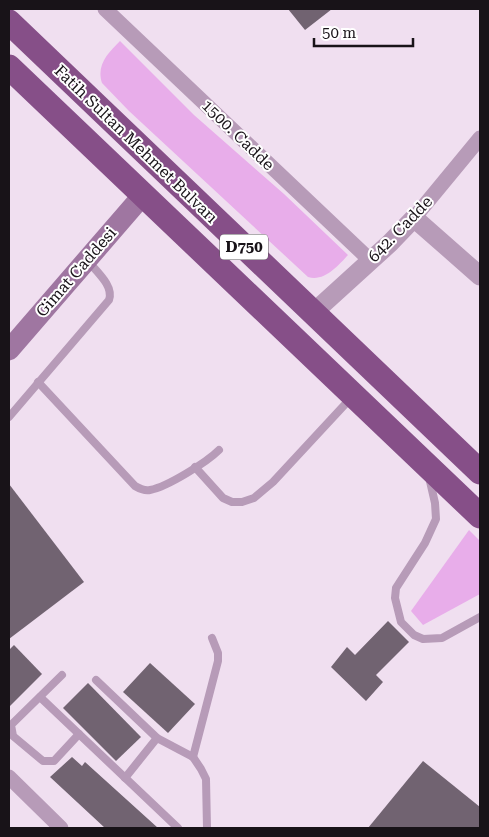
<svg xmlns="http://www.w3.org/2000/svg" width="489" height="837" viewBox="0 0 489 837" font-family="'Roboto Serif',serif">
<rect width="100%" height="100%" fill="#f0dff0"/>
<g fill="#e8adea">
<path d="M 120,41 L 194,115 L 284,194 L 348,255 C 338,266 324,282 308,277 L 129,111 L 102,83 C 96,65 108,53 120,41 Z"/>
<path d="M 469,530 L 480,541 L 480,594 L 423,625 L 411,611 Z"/>
</g>
<g fill="#716371">
<path d="M 288,9 L 332,9 L 305,30 Z"/>
<path d="M 9,484 L 84,582 L 9,639 Z"/>
<path d="M 388,621 L 409,642 L 376,675 L 383,682 L 366,701 L 331,667 L 347,647 L 355,655 Z"/>
<path d="M 14,645 L 42,674 L 9,707 L 9,650 Z"/>
<path d="M 150,663 L 195,704 L 168,733 L 123,692 Z"/>
<path d="M 88,683 L 141,737 L 116,761 L 63,708 Z"/>
<path d="M 72,757 L 82,766 L 85,762 L 158,828 L 105,828 L 50,777 Z"/>
<path d="M 423,761 L 480,807 L 480,828 L 368,828 Z"/>
</g>
<g fill="none" stroke-linecap="round" stroke-linejoin="round">
<g stroke="#b79bb8" stroke-width="8">
<path d="M 38,382 L 135,486 C 140,489 145,491 150,490 C 167,487 207,462 219,450"/>
<path d="M 9,417 L 109,300 C 114,286 97,272 88,261"/>
<path d="M 195,467 L 223,498 L 232,502 L 242,502 L 254,498 L 273,482 L 350,399"/>
<path d="M 429,477 L 435,503 L 436,519 L 425,543 L 396,588 L 395,598 L 401,622 L 414,635 L 423,639 L 442,638 L 480,617"/>
<path d="M 62,675 L 11,725 L 13,736 L 43,761 L 54,761 L 79,734"/>
<path d="M 96,680 L 157,738"/>
<path d="M 40,697 L 178,828"/>
<path d="M 193,757 L 218,661 L 218,653 L 212,638"/>
<path d="M 125,778 L 157,738 L 193,757 L 201,769 L 206,779 L 207,828"/>
</g>
<g stroke="#b79bb8" stroke-width="15">
<path d="M 105,9 L 371,261"/>
<path d="M 414,218 L 480,138"/>
<path d="M 9,777 L 61,828"/>
</g>
<path stroke="#b79bb8" stroke-width="19" d="M 313,313 L 390,243 L 414,218 L 480,276"/>
<path stroke="#9f76a1" stroke-width="21" d="M 9,350 L 143,195"/>
<g stroke="#864f88" stroke-width="25">
<path d="M 9,22 L 480,472"/>
<path d="M 9,67 L 480,516"/>
</g>
</g>
<g text-anchor="middle" dominant-baseline="central" stroke-width="4" stroke-linejoin="round" paint-order="stroke">
<rect fill="#fff" stroke="#5d5a5d" stroke-width="1" x="220" y="234.5" width="48" height="25" rx="4"/>
<g font-size="15" font-weight="bold" fill="#181318">
<text x="244" y="247">D750</text>
</g>
<g font-size="16" fill="#181318" stroke="#fff">
<text transform="translate(238 135) rotate(44)">1500. Cadde</text>
<text transform="translate(136 144) rotate(44)">Fatih Sultan Mehmet Bulvarı</text>
<text transform="translate(400 229) rotate(-46)">642. Cadde</text>
<text transform="translate(76 272) rotate(-49)">Gimat Caddesi</text>
</g>
</g>
<rect width="489" height="837" fill="none" stroke="#181318" stroke-width="20"/>
<path d="M314 38v8h99v-8" fill="none" stroke="#181318" stroke-width="2.5"/>
<text x="322" y="38" font-size="15" fill="#181318" stroke="#ffffff" stroke-width="4" paint-order="stroke">50 m</text>
</svg>
